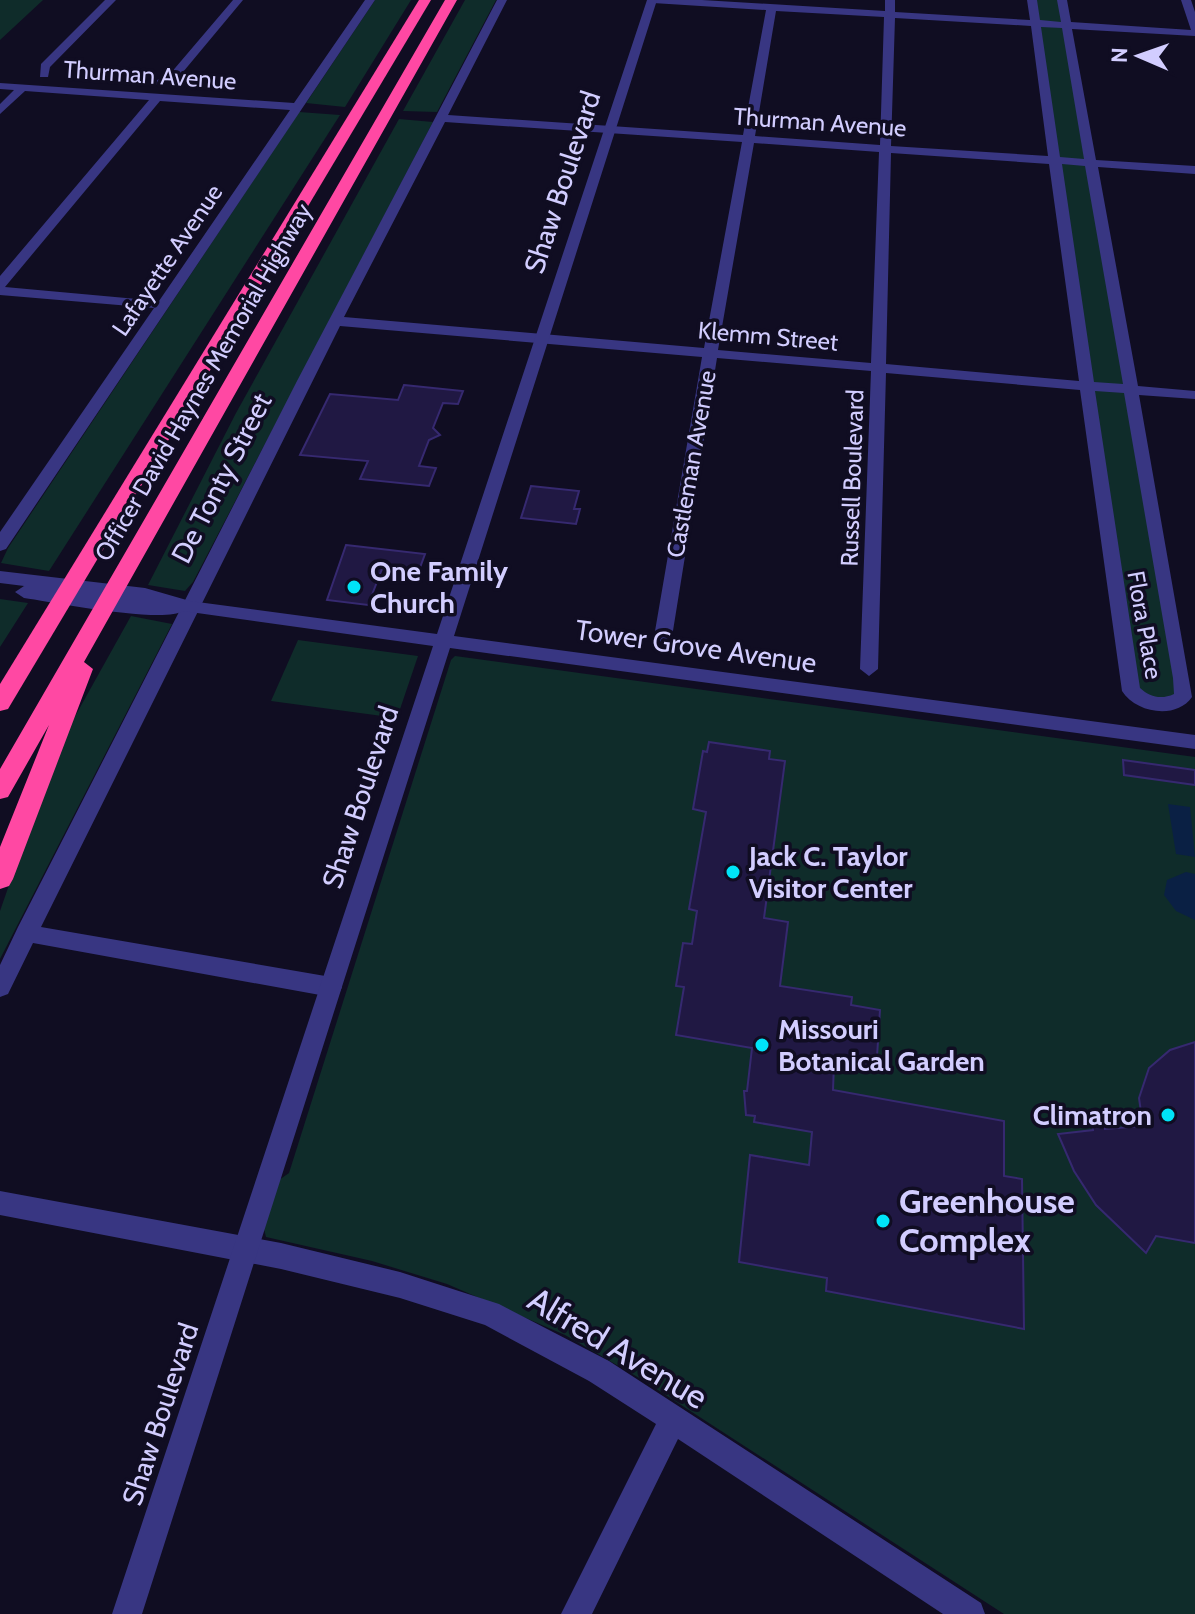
<svg xmlns="http://www.w3.org/2000/svg" width="1195" height="1614" viewBox="0 0 1195 1614" font-family="Cabin,sans-serif">
<rect width="100%" height="100%" fill="#100d22"/>
<g fill="#0f2c2a">
<path d="M 0,0 L 43,0 L 0,40 Z"/>
<path d="M 375,0 L 411,0 L 345,107 L 306,103 Z"/>
<path d="M 465,0 L 496,0 L 437,112 L 403,111 Z"/>
<path d="M 1032,0 L 1062,0 L 1183,697 L 1140,700 Z"/>
<path d="M 299,112 L 340,115 L 49,571 L 1,563 L 8,548 Z"/>
<path d="M 399,119 L 433,122 L 193,582 L 185,591 L 148,585 L 236,413 Z"/>
<path d="M 0,599 L 28,603 L 0,647 Z"/>
<path d="M 131,616 L 172,624 L 0,959 L 0,911 L 39,799 L 68,729 Z"/>
<path d="M 298,640 L 418,656 L 397,718 L 271,701 Z"/>
<path d="M 455,656 L 1195,757 L 1195,1614 L 1004,1614 L 641,1379 L 565,1335 L 447,1284 L 372,1261 L 266,1237 L 264,1229 L 279,1180 L 289,1173 L 451,660 Z"/>
</g>
<g fill="#0a2044">
<path d="M 1168,804 L 1190,807 L 1195,857 L 1176,854 Z"/>
<path d="M 1186,872 L 1195,874 L 1195,920 L 1176,911 L 1164,895 L 1167,880 Z"/>
</g>
<g fill="#201843" stroke="#362970" stroke-width="2">
<path d="M 404,385 L 463,391 L 458,404 L 443,403 L 433,428 L 440,435 L 429,440 L 419,466 L 436,468 L 429,486 L 360,479 L 368,461 L 300,455 L 330,394 L 398,400 Z"/>
<path d="M 531,486 L 579,491 L 574,509 L 580,509 L 576,524 L 521,518 Z"/>
<path d="M 346,545 L 425,554 L 418,573 L 382,569 L 368,605 L 327,600 Z"/>
<path d="M 709,742 L 770,751 L 769,759 L 785,761 L 764,918 L 788,922 L 780,986 L 852,997 L 851,1005 L 880,1010 L 876,1072 L 834,1064 L 833,1090 L 1004,1121 L 1004,1176 L 1022,1179 L 1024,1329 L 826,1291 L 827,1278 L 739,1262 L 750,1155 L 809,1165 L 812,1132 L 754,1122 L 755,1116 L 746,1115 L 744,1091 L 747,1091 L 752,1048 L 676,1035 L 684,987 L 676,986 L 683,943 L 692,944 L 697,911 L 689,909 L 706,812 L 693,809 L 703,751 L 707,752 Z"/>
<path d="M 1123,760 L 1195,770 L 1195,785 L 1124,775 Z"/>
<path d="M 1195,1042 L 1195,1243 L 1156,1236 L 1146,1253 L 1096,1205 L 1074,1171 L 1058,1134 L 1093,1130 L 1092,1122 L 1105,1124 L 1105,1129 L 1143,1126 L 1139,1098 L 1149,1068 L 1170,1050 Z"/>
</g>
<g fill="none" stroke-linecap="round" stroke-linejoin="round">
<g fill="#383682" fill-rule="evenodd">
<path d="M 105,0 L 116,0 L 50,67 L 48,77 L 40,77 L 41,64 Z"/>
<path d="M 233,0 L 243,0 L 178,78 L 155,85 L 155,81 L 170,74 Z"/>
<path d="M 365,0 L 375,0 L 6,549 L 0,551 L 0,532 L 154,308 L 0,295 L 0,276 L 149,100 L 25,91 L 0,114 L 0,104 L 14,90 L 0,89 L 0,83 L 294,103 ZM 160,101 L 290,110 L 159,301 L 5,287 Z"/>
<path d="M 497,0 L 507,0 L 448,115 L 743,135 L 766,10 L 653,3 L 648,0 L 702,0 L 885,11 L 885,0 L 895,0 L 895,12 L 1030,20 L 1027,0 L 1037,0 L 1040,20 L 1061,22 L 1057,0 L 1067,0 L 1071,22 L 1191,30 L 1181,0 L 1191,0 L 1195,12 L 1195,36 L 1072,29 L 1096,160 L 1195,166 L 1195,174 L 1098,167 L 1138,386 L 1195,391 L 1195,399 L 1139,395 L 1192,697 C 1176,720 1136,713 1122,691 L 1080,390 L 886,373 L 878,669 L 869,676 L 860,669 L 871,371 L 717,358 L 672,637 L 663,643 L 654,637 L 702,357 L 340,326 L 41,927 L 331,977 L 339,980 L 342,987 L 339,994 L 331,997 L 33,943 L 8,994 L 0,997 L 0,965 L 18,927 L 297,381 ZM 776,11 L 884,17 L 880,145 L 755,136 ZM 895,18 L 1031,26 L 1048,156 L 891,146 ZM 1041,27 L 1062,28 L 1084,159 L 1060,157 ZM 445,122 L 742,142 L 704,348 L 344,317 ZM 754,143 L 879,152 L 871,363 L 718,350 ZM 891,153 L 1049,164 L 1079,381 L 886,364 ZM 1062,164 L 1085,166 L 1123,384 L 1094,382 ZM 1095,391 L 1124,393 L 1173,678 L 1174,694 C 1161,700 1150,697 1140,688 Z"/>
<path d="M 0,1191 L 281,1243 L 400,1272 L 499,1304 L 609,1361 L 981,1603 L 985,1614 L 943,1614 L 678,1439 L 592,1614 L 561,1614 L 656,1424 L 589,1381 L 485,1325 L 400,1298 L 281,1269 L 0,1215 Z"/>
</g>
<path fill="#383682" fill-rule="evenodd" d="M 647,0 L 657,0 L 454,636 L 1195,735 L 1195,749 L 450,648 L 142,1614 L 112,1614 L 433,646 L 183,611 C 164,624 52,602 24,598 L 15,592 L 24,586 L 153,602 L 0,583 L 0,571 L 145,588 L 190,601 L 437,634 Z"/>
<g fill="#ff48a3" fill-rule="evenodd">
<path d="M 419,0 L 431,0 L 8,709 L 0,711 L 0,684 Z"/>
<path d="M 445,0 L 457,0 L 84,662 L 93,669 L 13,879 L 9,886 L 0,889 L 0,847 L 49,725 L 8,797 L 0,799 L 0,769 Z"/>
</g>
</g>
<g fill="#00e4f8" stroke="#100d22" stroke-width="3">
<circle cx="354" cy="587" r="8"/>
<circle cx="733" cy="872" r="8"/>
<circle cx="762" cy="1045" r="8"/>
<circle cx="1168" cy="1115" r="8"/>
<circle cx="883" cy="1221" r="8"/>
</g>
<g text-anchor="middle" dominant-baseline="central" stroke-width="7" stroke-linejoin="round" paint-order="stroke">
<g font-size="24" fill="#d2cdff" stroke="#100d22">
<text transform="translate(150 75) rotate(4)">Thurman Avenue</text>
<text transform="translate(820 122) rotate(4)">Thurman Avenue</text>
<text transform="translate(167 260) rotate(-56)">Lafayette Avenue</text>
<text transform="translate(768 336) rotate(5)">Klemm Street</text>
<text transform="translate(203 382) rotate(-60)">Officer David Haynes Memorial Highway</text>
<text transform="translate(691 464) rotate(-80)">Castleman Avenue</text>
<text transform="translate(852 478) rotate(-88)">Russell Boulevard</text>
<text transform="translate(1145 625) rotate(80)">Flora Place</text>
</g>
<g font-size="28" fill="#d2cdff" stroke="#100d22">
<text transform="translate(562 182) rotate(-72)">Shaw Boulevard</text>
<text transform="translate(221 478) rotate(-63)">De Tonty Street</text>
<text transform="translate(696 646) rotate(8)">Tower Grove Avenue</text>
<text transform="translate(360 797) rotate(-72)">Shaw Boulevard</text>
<text transform="translate(160 1414) rotate(-72)">Shaw Boulevard</text>
</g>
<g font-size="28" font-weight="bold" fill="#d2cdff" stroke="#100d22" text-anchor="start">
<text x="370" y="571">One Family<tspan x="370" dy="32">Church</tspan></text>
<text x="749" y="856">Jack C. Taylor<tspan x="749" dy="32">Visitor Center</tspan></text>
<text x="778" y="1029">Missouri<tspan x="778" dy="32">Botanical Garden</tspan></text>
<text x="1152" y="1115" text-anchor="end">Climatron</text>
</g>
<g font-size="34" font-weight="bold" fill="#d2cdff" stroke="#100d22" text-anchor="start">
<text x="899" y="1201">Greenhouse<tspan x="899" dy="39">Complex</tspan></text>
</g>
<g font-size="34" fill="#d2cdff" stroke="#100d22">
<text transform="translate(618 1348) rotate(31)">Alfred Avenue</text>
</g>
</g>
<g transform="translate(1139 56) rotate(272)" stroke="#100d22" stroke-width="6" paint-order="stroke">
<path d="M0-6L14 30L0 20L-14 30Z" fill="#d2cdff"/>
<text y="-12" font-size="22" font-weight="bold" text-anchor="middle" fill="#d2cdff">N</text>
</g>
</svg>
